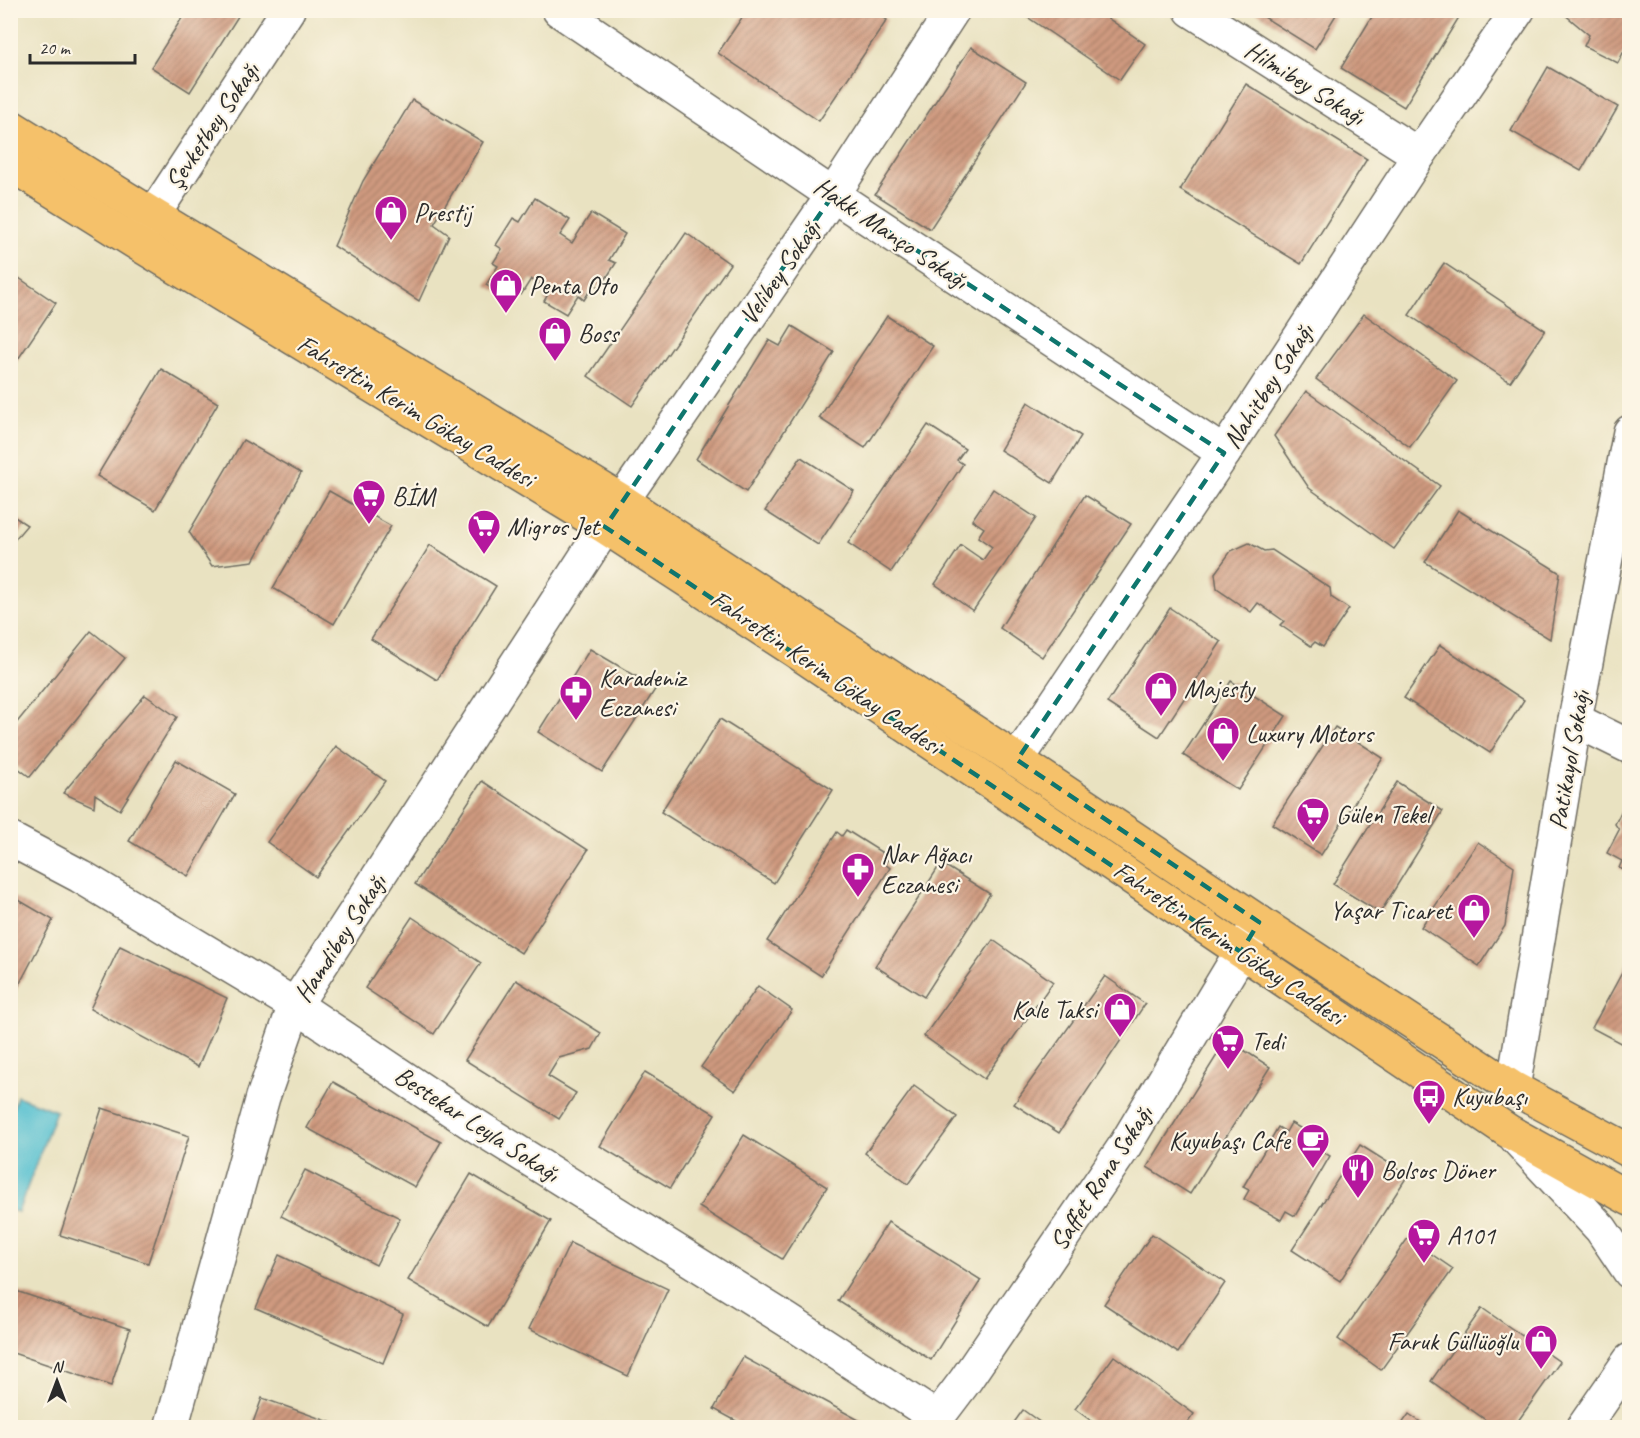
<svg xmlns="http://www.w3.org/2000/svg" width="1640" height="1438" viewBox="0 0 1640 1438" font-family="Caveat,sans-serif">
<defs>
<pattern id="building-hatch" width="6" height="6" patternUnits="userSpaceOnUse" patternTransform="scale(1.5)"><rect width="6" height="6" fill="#cf9a7f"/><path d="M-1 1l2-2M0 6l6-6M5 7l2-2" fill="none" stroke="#a87e68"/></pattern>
</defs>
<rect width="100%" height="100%" fill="#fcf5e5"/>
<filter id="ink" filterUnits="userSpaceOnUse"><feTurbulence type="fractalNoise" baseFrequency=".0167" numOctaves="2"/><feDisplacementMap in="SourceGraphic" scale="12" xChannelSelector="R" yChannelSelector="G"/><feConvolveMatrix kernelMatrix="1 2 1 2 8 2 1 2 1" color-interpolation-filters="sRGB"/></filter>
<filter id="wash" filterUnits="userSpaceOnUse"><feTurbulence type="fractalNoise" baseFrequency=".008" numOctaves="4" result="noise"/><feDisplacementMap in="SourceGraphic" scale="24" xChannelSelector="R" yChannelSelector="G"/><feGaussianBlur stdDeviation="1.35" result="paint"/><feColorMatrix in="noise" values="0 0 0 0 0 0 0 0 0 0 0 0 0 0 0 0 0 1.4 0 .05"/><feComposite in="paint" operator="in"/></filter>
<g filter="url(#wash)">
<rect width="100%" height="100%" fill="#e9e2c1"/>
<path fill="#55c0d0" stroke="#40767e" stroke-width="1.5" d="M 17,1096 L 56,1111 L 18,1212 L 10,1210 L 11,1115 Z"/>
<g id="blocks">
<g fill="url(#building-hatch)">
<path d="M 187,10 L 242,10 L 190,92 L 151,67 Z"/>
<path d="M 747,10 L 792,10 L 798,14 L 800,10 L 873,10 L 887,20 L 819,121 L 718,53 Z"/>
<path d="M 1017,10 L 1096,10 L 1145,44 L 1120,80 Z"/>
<path d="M 1253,10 L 1339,10 L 1315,49 Z"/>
<path d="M 1376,10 L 1456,10 L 1461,14 L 1404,107 L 1341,68 Z"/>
<path d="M 1564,10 L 1630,10 L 1630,51 L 1628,55 L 1623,53 L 1618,63 L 1584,46 L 1589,35 L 1563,13 Z"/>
<path d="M 971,47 L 1026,82 L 930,229 L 875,194 Z"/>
<path d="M 1548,67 L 1618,107 L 1581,171 L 1511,131 Z"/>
<path d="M 1246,84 L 1367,159 L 1301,264 L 1180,190 Z"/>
<path d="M 412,100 L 483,142 L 434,224 L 449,235 L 419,301 L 334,246 L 363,181 Z"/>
<path d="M 535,198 L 570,220 L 560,235 L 572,243 L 591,213 L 625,234 L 609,260 L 616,263 L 600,288 L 594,284 L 584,300 L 578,295 L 566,314 L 544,301 L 550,291 L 531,279 L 521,295 L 511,288 L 506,297 L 486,285 L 498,266 L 493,263 L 502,249 L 496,245 L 513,218 L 520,222 Z"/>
<path d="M 686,233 L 730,264 L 632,406 L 588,376 Z"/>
<path d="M 1444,263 L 1545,330 L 1510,382 L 1409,315 Z"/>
<path d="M 10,272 L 56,303 L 10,371 Z"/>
<path d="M 1364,314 L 1457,381 L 1410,447 L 1316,379 Z"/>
<path d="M 887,316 L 933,346 L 865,448 L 819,418 Z"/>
<path d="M 792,326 L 834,352 L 746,492 L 696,459 L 769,340 L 780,346 Z"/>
<path d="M 161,369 L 218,403 L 155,510 L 97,476 Z"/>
<path d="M 1306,391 L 1440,486 L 1394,549 L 1309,488 L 1274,436 Z"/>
<path d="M 1028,402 L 1081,436 L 1052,483 L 1000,450 Z"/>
<path d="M 928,425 L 965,449 L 957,460 L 963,464 L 891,572 L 848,543 Z"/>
<path d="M 243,440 L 301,473 L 253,561 L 212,566 L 189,532 Z"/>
<path d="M 801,457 L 854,491 L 818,545 L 765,511 Z"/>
<path d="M 993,489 L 1036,518 L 973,611 L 935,584 L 961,545 L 983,560 L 992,547 L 978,537 L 984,528 L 972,520 Z"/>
<path d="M 329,491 L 391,526 L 334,624 L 273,588 Z"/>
<path d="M 1085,495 L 1131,524 L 1042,657 L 1000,628 Z"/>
<path d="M 1458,510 L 1560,573 L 1550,639 L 1425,562 Z"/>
<path d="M 10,514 L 27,525 L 10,545 Z"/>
<path d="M 1249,543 L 1264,551 L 1272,550 L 1330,588 L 1331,597 L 1349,609 L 1323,647 L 1315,642 L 1311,646 L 1280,625 L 1284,621 L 1258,603 L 1251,612 L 1217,589 L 1215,573 L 1231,551 Z"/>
<path d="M 430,545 L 496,586 L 437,680 L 371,639 Z"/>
<path d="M 1170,608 L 1221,642 L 1159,737 L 1107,703 Z"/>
<path d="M 91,631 L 125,658 L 30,777 L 10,762 L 10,731 Z"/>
<path d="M 1440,645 L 1524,700 L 1490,753 L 1404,698 Z"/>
<path d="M 590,649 L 656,688 L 602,772 L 538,732 Z"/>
<path d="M 1231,681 L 1286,716 L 1238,790 L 1183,755 Z"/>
<path d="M 145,695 L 177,717 L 120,810 L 95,794 L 94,807 L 63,793 Z"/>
<path d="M 720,719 L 833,790 L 774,883 L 661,812 Z"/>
<path d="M 1335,727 L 1383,758 L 1321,855 L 1272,824 Z"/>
<path d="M 336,746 L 385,781 L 316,877 L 267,842 Z"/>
<path d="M 176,760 L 235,794 L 188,876 L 129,841 Z"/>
<path d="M 482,781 L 588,850 L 521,953 L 415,884 Z"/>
<path d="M 1397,782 L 1443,811 L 1380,913 L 1333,884 Z"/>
<path d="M 1630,794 L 1630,873 L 1619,868 L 1622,861 L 1607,853 L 1619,830 L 1615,824 Z"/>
<path d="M 846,830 L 889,857 L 885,864 L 890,868 L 821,976 L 767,941 L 837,832 L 842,836 Z"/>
<path d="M 1478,842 L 1514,866 L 1505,926 L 1479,966 L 1421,927 Z"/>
<path d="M 941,863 L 990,894 L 924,997 L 875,966 Z"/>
<path d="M 10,895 L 53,920 L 10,1002 Z"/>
<path d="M 412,917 L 481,963 L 434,1034 L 365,988 Z"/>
<path d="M 993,940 L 1053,982 L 984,1079 L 924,1036 Z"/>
<path d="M 120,946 L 227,998 L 198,1067 L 90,1009 Z"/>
<path d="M 1630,958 L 1630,1044 L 1628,1047 L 1592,1028 Z"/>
<path d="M 1105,976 L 1145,1004 L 1059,1133 L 1014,1104 Z"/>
<path d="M 516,980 L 601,1033 L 592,1049 L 559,1058 L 548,1076 L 576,1093 L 559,1119 L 465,1060 Z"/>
<path d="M 758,986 L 792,1010 L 735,1091 L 701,1067 Z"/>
<path d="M 1227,1039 L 1270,1067 L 1190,1194 L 1147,1167 Z"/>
<path d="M 645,1072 L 715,1114 L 670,1188 L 600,1146 Z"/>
<path d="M 333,1082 L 441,1142 L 415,1187 L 307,1128 Z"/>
<path d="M 914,1086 L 957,1117 L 908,1184 L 865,1153 Z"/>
<path d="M 102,1108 L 189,1136 L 148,1263 L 60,1235 Z"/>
<path d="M 1291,1123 L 1327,1143 L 1323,1152 L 1330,1156 L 1295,1216 L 1286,1211 L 1281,1220 L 1244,1199 L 1249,1190 L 1243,1187 L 1278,1127 L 1286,1132 Z"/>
<path d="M 744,1135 L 827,1187 L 782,1259 L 699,1207 Z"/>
<path d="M 1360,1145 L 1408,1175 L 1340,1281 L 1292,1250 Z"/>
<path d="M 305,1170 L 400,1218 L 376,1265 L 281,1216 Z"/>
<path d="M 471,1174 L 551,1221 L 488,1327 L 408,1280 Z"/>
<path d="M 888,1222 L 981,1280 L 931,1360 L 838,1301 Z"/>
<path d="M 1152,1234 L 1225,1283 L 1178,1353 L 1104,1304 Z"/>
<path d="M 1408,1238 L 1453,1269 L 1381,1370 L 1338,1339 Z"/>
<path d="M 570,1243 L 668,1289 L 628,1376 L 529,1329 Z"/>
<path d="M 279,1255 L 403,1314 L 383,1363 L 256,1308 Z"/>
<path d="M 10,1289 L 130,1329 L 111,1386 L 10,1352 Z"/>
<path d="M 1482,1308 L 1560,1362 L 1513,1428 L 1497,1428 L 1431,1381 Z"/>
<path d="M 1114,1356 L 1194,1414 L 1184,1428 L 1101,1428 L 1075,1409 Z"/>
<path d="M 743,1357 L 866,1424 L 865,1428 L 749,1428 L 714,1409 Z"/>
<path d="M 262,1398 L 344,1427 L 343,1428 L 251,1428 Z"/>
<path d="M 1023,1410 L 1048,1428 L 1010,1428 Z"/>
<path d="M 1409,1414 L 1429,1428 L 1399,1428 Z"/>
</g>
</g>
</g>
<g filter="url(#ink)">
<use href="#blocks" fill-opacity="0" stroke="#6e6b60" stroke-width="1.5"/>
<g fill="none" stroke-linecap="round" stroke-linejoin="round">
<defs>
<g id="street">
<path d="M 559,10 L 833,195 L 1224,453"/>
<path d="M 1191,10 L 1419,155"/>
<path d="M 138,238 L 288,10"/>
<path d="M 1575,720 L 1630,747"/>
<path d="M 1017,760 L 1224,453 L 1419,155 L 1518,10"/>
<path d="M 10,839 L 80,876 L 295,1005 L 470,1122 L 787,1320 L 937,1418"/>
<path d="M 1513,1088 L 1575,720 L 1630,432"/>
<path d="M 1516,1138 L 1601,1229 L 1630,1272"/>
<path d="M 171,1428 L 263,1097 L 295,1005 L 622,501 L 833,195 L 953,10"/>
<path d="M 934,1428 L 937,1418 L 965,1381 L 1124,1147 L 1259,922"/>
<path d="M 1583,1428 L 1630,1360"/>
</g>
<g id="primary">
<path d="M 10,126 L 153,215 L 622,501 L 1017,760 L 1259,922 L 1513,1088 L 1630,1151"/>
<path d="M 10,164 L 135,242 L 605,527 L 794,650 L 1508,1131 L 1630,1199"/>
</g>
</defs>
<use href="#street" stroke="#6e6b60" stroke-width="36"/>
<use href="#primary" stroke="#6e6b60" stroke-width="36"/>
<use href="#street" stroke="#fff" stroke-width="33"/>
<use href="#primary" stroke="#f5c16b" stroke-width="33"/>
</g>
</g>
<path fill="none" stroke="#0f766e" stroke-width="4.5" stroke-dasharray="12 8" stroke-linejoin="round" d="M 833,195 L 1224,453 L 1017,760 L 1259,922 L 1241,952 L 605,527 Z"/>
<defs>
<symbol id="shop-pin" viewBox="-11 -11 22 30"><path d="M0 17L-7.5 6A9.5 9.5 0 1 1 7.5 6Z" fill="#b5179e" stroke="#fcf5e5"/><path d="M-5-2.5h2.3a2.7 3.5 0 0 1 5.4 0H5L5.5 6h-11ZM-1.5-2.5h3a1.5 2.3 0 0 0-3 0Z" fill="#fff"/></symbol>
<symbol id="supermarket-pin" viewBox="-11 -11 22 30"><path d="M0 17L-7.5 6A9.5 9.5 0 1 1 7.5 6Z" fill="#b5179e" stroke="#fcf5e5"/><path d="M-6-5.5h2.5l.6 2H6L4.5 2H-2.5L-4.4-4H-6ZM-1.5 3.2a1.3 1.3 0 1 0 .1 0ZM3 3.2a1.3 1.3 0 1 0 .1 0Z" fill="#fff"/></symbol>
<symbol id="pharmacy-pin" viewBox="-11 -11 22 30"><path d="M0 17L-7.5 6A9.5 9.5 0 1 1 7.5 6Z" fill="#b5179e" stroke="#fcf5e5"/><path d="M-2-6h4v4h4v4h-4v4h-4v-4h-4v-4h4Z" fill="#fff"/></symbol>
<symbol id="bus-pin" viewBox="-11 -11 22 30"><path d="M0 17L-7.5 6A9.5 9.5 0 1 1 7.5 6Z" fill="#b5179e" stroke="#fcf5e5"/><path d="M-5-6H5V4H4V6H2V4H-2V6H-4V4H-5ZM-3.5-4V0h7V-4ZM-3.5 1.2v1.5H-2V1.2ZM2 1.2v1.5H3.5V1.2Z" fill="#fff"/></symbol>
<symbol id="cafe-pin" viewBox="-11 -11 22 30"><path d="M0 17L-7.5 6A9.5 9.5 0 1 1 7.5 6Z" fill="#b5179e" stroke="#fcf5e5"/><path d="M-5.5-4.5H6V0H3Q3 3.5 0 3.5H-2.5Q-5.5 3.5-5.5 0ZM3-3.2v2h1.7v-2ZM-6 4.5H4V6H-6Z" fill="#fff"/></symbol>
<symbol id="restaurant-pin" viewBox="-11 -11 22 30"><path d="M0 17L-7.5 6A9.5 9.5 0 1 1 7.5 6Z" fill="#b5179e" stroke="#fcf5e5"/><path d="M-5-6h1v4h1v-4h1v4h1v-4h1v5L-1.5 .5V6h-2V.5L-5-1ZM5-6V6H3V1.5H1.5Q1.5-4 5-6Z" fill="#fff"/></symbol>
</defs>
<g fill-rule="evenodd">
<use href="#shop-pin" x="372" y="193" width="38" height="52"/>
<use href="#shop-pin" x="487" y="266" width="38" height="52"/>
<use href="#shop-pin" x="536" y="314" width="38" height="52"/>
<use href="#supermarket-pin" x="350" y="477" width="38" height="52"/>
<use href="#supermarket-pin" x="465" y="507" width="38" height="52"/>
<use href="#shop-pin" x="1142" y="669" width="38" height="52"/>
<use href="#pharmacy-pin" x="557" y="673" width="38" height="52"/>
<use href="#shop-pin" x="1204" y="714" width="38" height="52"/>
<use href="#supermarket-pin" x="1294" y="795" width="38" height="52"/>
<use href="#pharmacy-pin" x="839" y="850" width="38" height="52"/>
<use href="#shop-pin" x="1455" y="891" width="38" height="52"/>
<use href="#shop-pin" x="1101" y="990" width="38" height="52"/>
<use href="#supermarket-pin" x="1209" y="1022" width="38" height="52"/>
<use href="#bus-pin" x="1410" y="1077" width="38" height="52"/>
<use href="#cafe-pin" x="1294" y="1121" width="38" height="52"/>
<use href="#restaurant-pin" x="1339" y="1151" width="38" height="52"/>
<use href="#supermarket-pin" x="1405" y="1216" width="38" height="52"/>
<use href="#shop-pin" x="1522" y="1322" width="38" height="52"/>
</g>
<g text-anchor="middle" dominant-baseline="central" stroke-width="4.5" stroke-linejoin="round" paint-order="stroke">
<g font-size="26" fill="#2b2b2b" stroke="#fcf5e5">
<text transform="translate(1305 83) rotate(32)">Hilmibey Sokağı</text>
<text transform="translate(212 126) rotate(-56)">Şevketbey Sokağı</text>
<text transform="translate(891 233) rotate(34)">Hakkı Manço Sokağı</text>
<text transform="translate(780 272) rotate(-55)">Velibey Sokağı</text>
<text transform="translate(1268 386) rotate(-57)">Nahitbey Sokağı</text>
<text transform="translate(416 411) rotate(31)">Fahrettin Kerim Gökay Caddesi</text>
<text transform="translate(826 672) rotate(34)">Fahrettin Kerim Gökay Caddesi</text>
<text transform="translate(1569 760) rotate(-80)">Patikayol Sokağı</text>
<text transform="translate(340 938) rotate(-57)">Hamdibey Sokağı</text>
<text transform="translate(1229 943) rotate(34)">Fahrettin Kerim Gökay Caddesi</text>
<text transform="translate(477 1124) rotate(33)">Bestekar Leyla Sokağı</text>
<text transform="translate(1101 1178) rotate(-57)">Saffet Rona Sokağı</text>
</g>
<g font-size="26" fill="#2b2b2b" stroke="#fcf5e5" text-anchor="start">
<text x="414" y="212">Prestij</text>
<text x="529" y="285">Penta Oto</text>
<text x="578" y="333">Boss</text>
<text x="392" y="496">BİM</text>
<text x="507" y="526">Migros Jet</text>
<text x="599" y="677">Karadeniz<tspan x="599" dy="30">Eczanesi</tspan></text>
<text x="1184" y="688">Majesty</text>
<text x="1246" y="733">Luxury Motors</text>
<text x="1336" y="814">Gülen Tekel</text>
<text x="881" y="854">Nar Ağacı<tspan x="881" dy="30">Eczanesi</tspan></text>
<text x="1451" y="910" text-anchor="end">Yaşar Ticaret</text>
<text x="1097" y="1009" text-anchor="end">Kale Taksi</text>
<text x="1251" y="1041">Tedi</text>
<text x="1452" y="1096">Kuyubaşı</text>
<text x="1290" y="1140" text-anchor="end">Kuyubaşı Cafe</text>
<text x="1381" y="1170">Bolsos Döner</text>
<text x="1447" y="1235">A101</text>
<text x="1518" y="1341" text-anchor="end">Faruk Güllüoğlu</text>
</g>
</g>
<rect width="1640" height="1438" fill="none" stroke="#fcf5e5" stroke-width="36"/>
<g transform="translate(57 1381)" stroke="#fcf5e5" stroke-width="4.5" paint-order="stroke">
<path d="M0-4.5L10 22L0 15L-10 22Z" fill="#2b2b2b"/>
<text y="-9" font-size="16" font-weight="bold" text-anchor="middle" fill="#2b2b2b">N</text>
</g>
<path d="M30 54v9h105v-9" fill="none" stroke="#2b2b2b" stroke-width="3"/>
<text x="39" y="54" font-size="18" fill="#2b2b2b" stroke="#fcf5e5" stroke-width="4.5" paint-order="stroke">20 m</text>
</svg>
